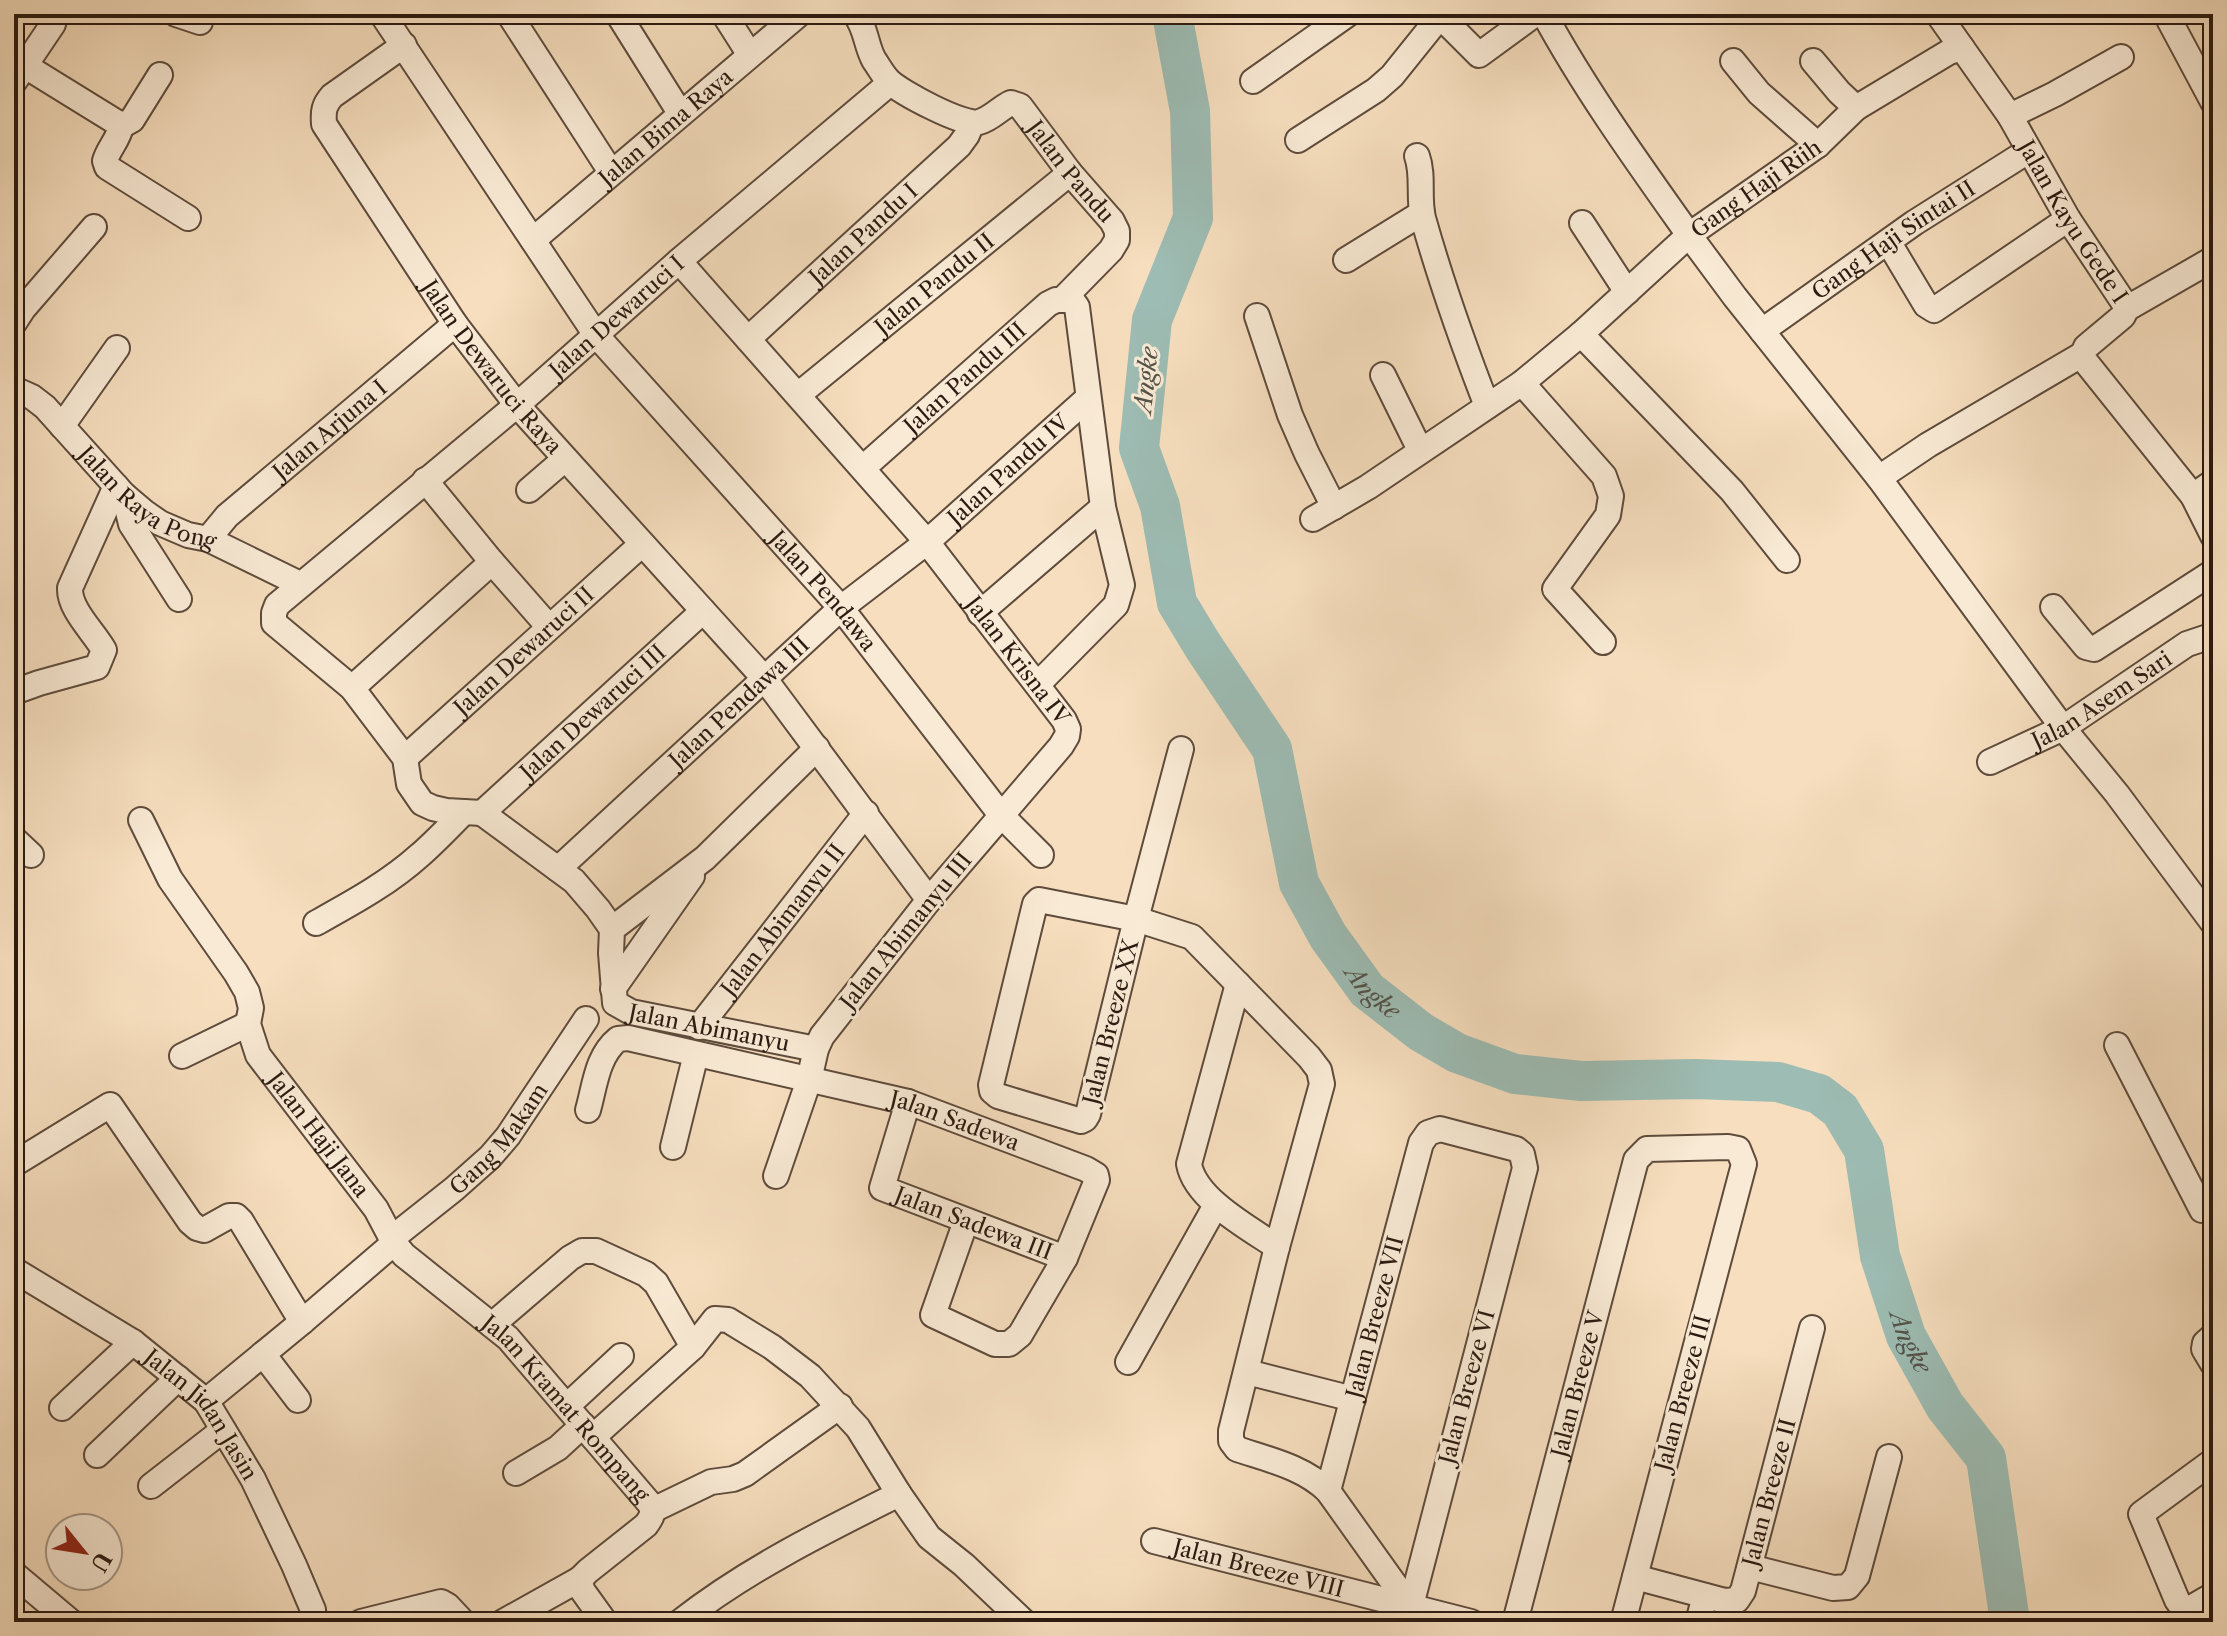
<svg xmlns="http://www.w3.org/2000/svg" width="2227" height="1636" viewBox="0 0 2227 1636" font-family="'Libre Caslon Text',serif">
<rect width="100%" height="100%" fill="#f6debe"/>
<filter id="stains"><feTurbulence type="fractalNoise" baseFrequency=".0025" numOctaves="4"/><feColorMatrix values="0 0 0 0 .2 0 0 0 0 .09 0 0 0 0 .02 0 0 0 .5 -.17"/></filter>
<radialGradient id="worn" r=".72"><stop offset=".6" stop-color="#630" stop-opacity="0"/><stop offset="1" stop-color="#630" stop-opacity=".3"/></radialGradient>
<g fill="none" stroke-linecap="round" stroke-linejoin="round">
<path stroke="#9dbcb3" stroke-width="40" id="s1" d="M 1172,14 L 1190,111 L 1193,218 L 1152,320 L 1139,448 L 1160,506 L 1177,603 L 1203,646 L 1272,749 L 1299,883 L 1328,936 L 1367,990 L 1421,1032 L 1457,1053 L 1515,1074 L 1581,1081 L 1696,1079 L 1778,1082 L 1819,1094 L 1840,1110 L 1864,1150 L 1880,1256 L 1906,1336 L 1945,1406 L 1986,1458 L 2010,1622"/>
<defs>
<g id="minor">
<path d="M 176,14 L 200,22"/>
<path id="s2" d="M 382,14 L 596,335 L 841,608 L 1001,815 L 1041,855"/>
<path d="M 509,14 L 611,172"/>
<path d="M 618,14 L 680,113"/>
<path d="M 724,14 L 750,55"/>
<path id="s3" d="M 855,14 C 866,27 866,46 874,60 C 879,67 883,75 889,81 C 900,92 965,127 979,122 C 991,119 1000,108 1011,103 L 1020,106 L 1070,173 L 1112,221 L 1117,231 L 1117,240 L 1111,250 L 1063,299"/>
<path id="s4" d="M 1544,14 C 1586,91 1638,163 1689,235 L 1818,145 L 1856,108 L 1949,52 L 1962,48"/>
<path id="s5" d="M 1938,14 L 2010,116 L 2068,219 L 2124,303 L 2126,309 L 2123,316 L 2086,347 L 2083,354 L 2085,361 L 2193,496 L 2213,536"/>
<path d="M 2166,14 L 2213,102"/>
<path id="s6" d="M 404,45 L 332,96 C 324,105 323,111 324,124 L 455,324 L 517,405 L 764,678 L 929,900"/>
<path d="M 14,59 L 116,122 L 121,126 C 119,139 108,149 105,161 L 107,167 L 188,218"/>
<path d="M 1733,61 L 1759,93 L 1818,145"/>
<path d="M 1813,61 L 1839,92 L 1856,108"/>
<path d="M 1253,81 L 1348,14"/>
<path d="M 14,82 L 53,24 L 55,14"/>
<path d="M 2010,116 L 2055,94 L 2121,57"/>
<path d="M 121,126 L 132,120 L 160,75"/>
<path d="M 1298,140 L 1376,90 L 1392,76 L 1437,20 L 1444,20 L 1479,55 L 1535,14"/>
<path d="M 1417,156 C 1424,176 1418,197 1423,218 C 1441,282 1463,344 1487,406"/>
<path d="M 1582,223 L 1627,292"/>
<path id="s7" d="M 533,240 L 799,14"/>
<path d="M 1889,243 L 1926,305 L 1934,310 L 2068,219"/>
<path d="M 1346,260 L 1422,213"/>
<path id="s8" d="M 679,261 L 927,542 L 1064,720 L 1068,729 L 1067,736 L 1061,746 L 929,900 L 822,1036 L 816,1049 L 809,1080 L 776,1176"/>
<path d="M 2126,309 L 2213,259"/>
<path d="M 1257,316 L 1290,415 L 1307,454 L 1334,507"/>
<path d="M 14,323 L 23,309 L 94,227"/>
<path id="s9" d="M 1762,331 L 1914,223 L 2028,151"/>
<path d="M 1581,334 L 1732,491 L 1787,560"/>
<path id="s10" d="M 748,339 L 959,146 L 967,135 L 972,123"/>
<path d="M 1383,375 L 1420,450"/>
<path d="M 1522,383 L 1604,476 L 1611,496 L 1608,515 L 1555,589 L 1603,642"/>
<path id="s11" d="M 14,389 L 32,397 L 45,407 L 124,495 L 144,512 L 160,523 L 188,535 L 208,539 L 300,584"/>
<path id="s12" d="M 798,395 L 1070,173"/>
<path d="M 62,426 L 117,348"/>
<path id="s13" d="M 863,468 L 1048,304 L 1056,300 L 1072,300 L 1077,307 L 1103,507 L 1122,585 L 1116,605 L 1038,684"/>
<path d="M 1879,478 L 1928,445 L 2083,354"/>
<path d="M 425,480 L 492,562"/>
<path d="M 529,490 L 565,459"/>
<path d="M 124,495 L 131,524 L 179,599"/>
<path d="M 2193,496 L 2213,482"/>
<path d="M 1313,519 L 1368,487 L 1522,383 L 1581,334 L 1689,235 L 1735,297 L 1879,478 L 2063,728 L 2117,794 L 2213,923"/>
<path id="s14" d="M 208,539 L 227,516 L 455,324"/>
<path d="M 2053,607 L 2086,647 L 2094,649 L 2213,572"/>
<path d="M 980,613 L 1103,507"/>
<path d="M 352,688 L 492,562 L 549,627"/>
<path d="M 14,692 L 39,683 L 97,667 L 104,650 C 93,631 69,609 70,588 L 116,486"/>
<path d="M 1181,749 L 1136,919 L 1088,1114 L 1085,1119 L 1081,1121 L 998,1096 L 992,1091 L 991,1085 L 1035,904 L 1039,900 L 1136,919 L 1192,937 L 1309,1057 L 1319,1070 L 1322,1084 L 1277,1247 L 1231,1431 L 1231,1441 L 1237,1449 C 1270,1460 1303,1467 1328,1491 L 1410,1606"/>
<path id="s15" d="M 405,758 L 642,544"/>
<path id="s16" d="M 1990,762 L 2063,728 L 2187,644 L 2211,636"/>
<path id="s17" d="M 482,813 L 446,811 L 433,808 L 422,803 L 409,784 L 405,758 L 352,688 L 274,623 L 274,613 L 277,605 L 517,405 L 679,261 L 890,83"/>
<path id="s18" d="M 482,813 L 574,881 L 598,909 L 612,929 L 611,953 L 615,1003 L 631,1012 L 816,1049"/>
<path id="s19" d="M 482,813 L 703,611"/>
<path id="s20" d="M 141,820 L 170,879 L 236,973 L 247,992 L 251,1008 L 248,1024 L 258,1055 L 376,1209 L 394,1243 L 404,1255 L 508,1338 L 650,1504 C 654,1513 652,1517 646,1525 L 588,1571 L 580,1579 L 582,1590 L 605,1622"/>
<path d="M 14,839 L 31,855"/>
<path id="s21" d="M 558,869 L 841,608 L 927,542 L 1088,398"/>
<path d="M 316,923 C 352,903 389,883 420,855 C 435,842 449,827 464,812"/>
<path d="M 612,929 L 705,858 L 817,748"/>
<path d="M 1238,984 L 1189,1164 C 1195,1199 1249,1228 1277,1247"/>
<path d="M 613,989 L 692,876"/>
<path id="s22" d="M 699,1027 L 866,813"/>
<path d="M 2117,1045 L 2202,1210"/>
<path d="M 182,1056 L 248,1024"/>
<path id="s23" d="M 908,1102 L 882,1188 L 1065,1258"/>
<path id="s24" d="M 588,1110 C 595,1085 597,1056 618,1039 L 628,1038 L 908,1102 L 1086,1169 L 1096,1175 L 1097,1180 L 1065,1258 L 1020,1335 L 1009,1344 L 995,1344 L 933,1315 L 966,1221"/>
<path d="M 673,1147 L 696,1054"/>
<path d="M 14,1164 L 110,1105 L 190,1222 L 197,1228 L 204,1230 L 229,1216 L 236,1216 L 241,1221 L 302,1322"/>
<path id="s25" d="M 391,1239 L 454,1189 L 490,1157 L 508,1136 L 586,1019"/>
<path id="s26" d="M 14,1270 L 133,1342 L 206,1401 L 253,1479 L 294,1565 L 313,1610 L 314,1622"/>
<path d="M 492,1325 L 570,1258 L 582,1251 L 596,1251 L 646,1274 L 656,1283 L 693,1347"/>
<path d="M 2213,1336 L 2205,1343 L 2204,1349 L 2213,1364"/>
<path d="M 263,1354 L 298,1400"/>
<path d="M 1128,1362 L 1216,1205"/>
<path d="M 1247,1372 L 1353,1399"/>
<path d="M 206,1401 L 302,1322 L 394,1243"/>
<path d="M 567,1406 L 621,1356"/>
<path d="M 62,1408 L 133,1342"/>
<path d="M 593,1437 L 693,1347 L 715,1319 L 728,1320 L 772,1347 L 810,1376 L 858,1428 L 899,1494 L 929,1537 L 964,1565 L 1024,1622"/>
<path d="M 97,1455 L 178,1378"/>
<path d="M 2213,1461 L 2141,1514 L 2177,1600 L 2182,1607 L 2189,1609 L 2213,1595"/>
<path d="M 516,1473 L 558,1448 L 583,1425"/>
<path d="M 151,1486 L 223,1430"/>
<path id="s27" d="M 1328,1491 L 1421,1143 L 1428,1133 L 1440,1129 L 1516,1149 L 1522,1154 L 1525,1168 L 1408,1617"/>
<path d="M 653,1510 L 711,1482 L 733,1479 L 745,1474 L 840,1406"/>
<path id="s28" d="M 1154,1541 L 1471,1622"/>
<path d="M 1750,1567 L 1833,1588 L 1848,1587 L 1857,1576 L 1889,1457"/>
<path d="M 14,1574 L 71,1622"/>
<path id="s29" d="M 1635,1577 L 1725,1601 L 1737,1600 L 1743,1591 L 1812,1328"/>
<path d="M 361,1622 L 441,1602 L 448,1606 L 463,1622"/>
<path d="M 503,1622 L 580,1579"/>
<path d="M 680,1622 C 746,1570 825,1531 899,1494"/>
<path id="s30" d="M 1515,1622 L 1636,1160 L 1647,1149 L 1728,1147 L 1738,1149 L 1744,1164 L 1623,1622"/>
<path d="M 1698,1622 L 1705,1596"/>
</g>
</defs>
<use href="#minor" stroke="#5e4b3c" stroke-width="28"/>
<use href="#minor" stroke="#f9ead5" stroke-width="24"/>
</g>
<g text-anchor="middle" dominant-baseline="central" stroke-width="6" stroke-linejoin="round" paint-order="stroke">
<g font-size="22" fill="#2b1a11" stroke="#f9ead5">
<text stroke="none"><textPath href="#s7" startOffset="174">Jalan Bima Raya</textPath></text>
<text stroke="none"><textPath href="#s3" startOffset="306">Jalan Pandu</textPath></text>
<text stroke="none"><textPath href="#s4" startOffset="346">Gang Haji Riih</textPath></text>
<text stroke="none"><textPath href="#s5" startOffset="248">Jalan Kayu Gede I</textPath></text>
<text stroke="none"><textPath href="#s10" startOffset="156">Jalan Pandu I</textPath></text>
<text stroke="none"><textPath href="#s9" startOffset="160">Gang Haji Sintai II</textPath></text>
<text stroke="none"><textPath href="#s12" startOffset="176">Jalan Pandu II</textPath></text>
<text stroke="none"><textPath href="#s17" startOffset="764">Jalan Dewaruci I</textPath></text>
<text stroke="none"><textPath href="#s6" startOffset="414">Jalan Dewaruci Raya</textPath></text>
<text stroke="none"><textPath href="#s13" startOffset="136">Jalan Pandu III</textPath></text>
<text stroke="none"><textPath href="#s14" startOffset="164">Jalan Arjuna I</textPath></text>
<text stroke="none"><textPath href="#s21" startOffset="602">Jalan Pandu IV</textPath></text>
<text stroke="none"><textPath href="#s11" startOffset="176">Jalan Raya Pong</textPath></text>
<text stroke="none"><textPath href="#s2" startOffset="728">Jalan Pendawa</textPath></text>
<text stroke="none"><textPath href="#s15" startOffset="160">Jalan Dewaruci II</textPath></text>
<text stroke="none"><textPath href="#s8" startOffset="524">Jalan Krisna IV</textPath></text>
<text stroke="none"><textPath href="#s16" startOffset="128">Jalan Asem Sari</textPath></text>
<text stroke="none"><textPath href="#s21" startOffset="246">Jalan Pendawa III</textPath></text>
<text stroke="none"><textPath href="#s19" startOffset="150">Jalan Dewaruci III</textPath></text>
<text stroke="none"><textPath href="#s22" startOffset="136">Jalan Abimanyu II</textPath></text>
<text transform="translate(906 931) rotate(-51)">Jalan Abimanyu III</text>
<text transform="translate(1111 1022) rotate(-76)">Jalan Breeze XX</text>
<text stroke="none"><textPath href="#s18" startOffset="348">Jalan Abimanyu</textPath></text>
<text stroke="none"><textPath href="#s24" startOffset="426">Jalan Sadewa</textPath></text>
<text stroke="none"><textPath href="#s20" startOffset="368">Jalan Haji Jana</textPath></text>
<text stroke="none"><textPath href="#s25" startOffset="148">Gang Makam</textPath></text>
<text stroke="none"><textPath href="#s23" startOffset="188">Jalan Sadewa III</textPath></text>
<text stroke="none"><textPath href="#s27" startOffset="180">Jalan Breeze VII</textPath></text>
<text stroke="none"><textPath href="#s30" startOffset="246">Jalan Breeze V</textPath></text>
<text transform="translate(1467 1387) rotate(-75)">Jalan Breeze VI</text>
<text transform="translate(1683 1393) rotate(-75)">Jalan Breeze III</text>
<text stroke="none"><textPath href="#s20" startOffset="740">Jalan Kramat Rompang</textPath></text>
<text stroke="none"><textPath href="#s26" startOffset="240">Jalan Jidan Jasin</textPath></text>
<text stroke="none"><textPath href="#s29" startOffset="218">Jalan Breeze II</textPath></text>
<text stroke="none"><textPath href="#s28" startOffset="108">Jalan Breeze VIII</textPath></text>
</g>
<g font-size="24" font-style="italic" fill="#53534a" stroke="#f9ead5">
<text transform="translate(1146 380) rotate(-84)">Angke</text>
<text stroke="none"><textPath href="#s1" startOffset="1048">Angke</textPath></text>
<text stroke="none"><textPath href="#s1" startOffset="1792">Angke</textPath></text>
</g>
</g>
<rect width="2227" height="1636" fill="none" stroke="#f6debe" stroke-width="48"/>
<rect x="16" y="16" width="2195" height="1604" fill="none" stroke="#2b1a11" stroke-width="4"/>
<rect x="24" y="24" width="2179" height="1588" fill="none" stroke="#2b1a11" stroke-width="2"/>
<g transform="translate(84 1552) rotate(120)"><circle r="38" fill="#f9ead5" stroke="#a79787" stroke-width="2"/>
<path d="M0-6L14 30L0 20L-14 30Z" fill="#8f2418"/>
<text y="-12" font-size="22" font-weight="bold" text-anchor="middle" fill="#2b1a11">U</text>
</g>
<rect width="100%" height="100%" filter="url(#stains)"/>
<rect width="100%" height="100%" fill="url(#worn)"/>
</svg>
